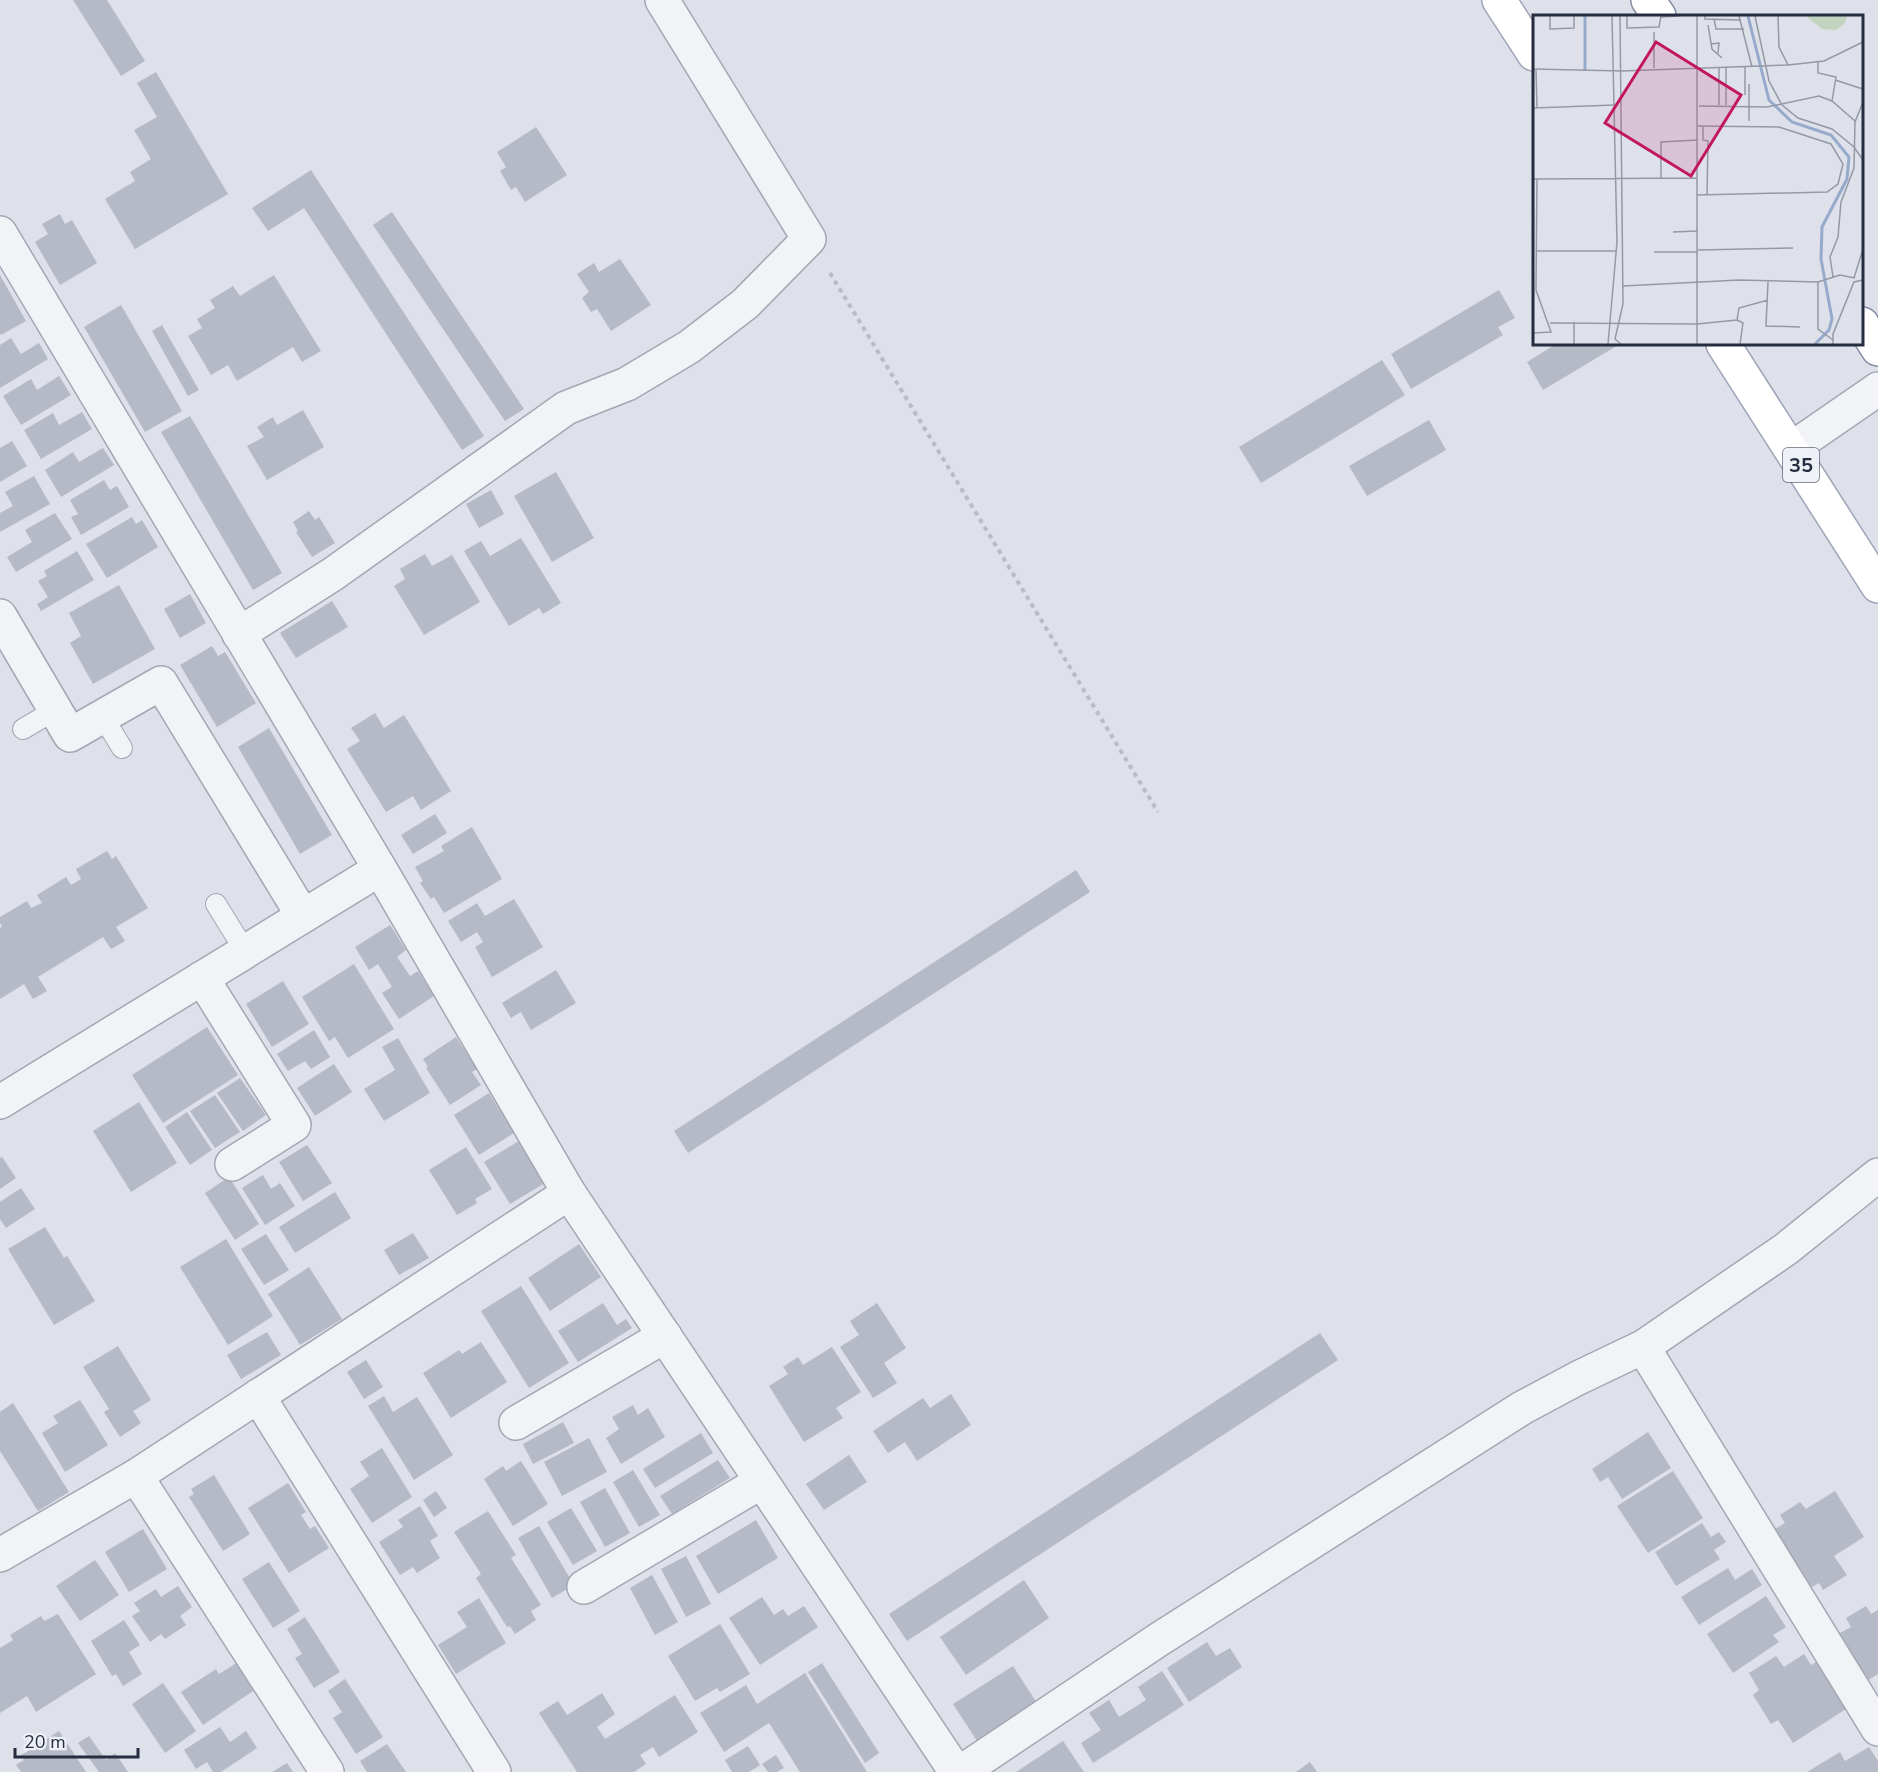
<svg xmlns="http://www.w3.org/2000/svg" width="1878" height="1772" viewBox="0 0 1878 1772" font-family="'Nunito Sans',sans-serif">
<rect width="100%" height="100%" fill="#dee1e9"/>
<g fill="#b5bac6">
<path d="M 73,0 L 107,0 L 145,61 L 121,76 Z"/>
<path d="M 156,72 L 228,194 L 135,249 L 105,199 L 135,181 L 130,172 L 151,159 L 134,130 L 157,117 L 137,83 Z"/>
<path d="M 536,127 L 567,175 L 525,202 L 516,187 L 511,190 L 500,171 L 506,167 L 497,152 Z"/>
<path d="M 311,170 L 484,436 L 462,450 L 304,208 L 268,231 L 252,208 Z"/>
<path d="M 392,212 L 524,409 L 505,421 L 373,225 Z"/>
<path d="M 60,214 L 65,224 L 72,220 L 97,263 L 60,285 L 35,242 L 48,234 L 42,224 Z"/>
<path d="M 620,259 L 651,305 L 611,331 L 597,309 L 591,312 L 582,298 L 589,292 L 577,274 L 594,263 L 599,272 Z"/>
<path d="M 0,275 L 26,321 L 1,335 L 0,333 Z"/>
<path d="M 274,275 L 321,351 L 302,362 L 293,347 L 237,381 L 228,365 L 211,375 L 188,336 L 202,328 L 197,319 L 215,308 L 210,300 L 233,286 L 240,296 Z"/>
<path d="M 1499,290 L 1515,318 L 1498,327 L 1503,335 L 1411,389 L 1391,354 Z"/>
<path d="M 121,305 L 182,411 L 145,432 L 84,327 Z"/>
<path d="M 162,325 L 199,390 L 188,396 L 152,331 Z"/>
<path d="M 11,338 L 21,354 L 39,343 L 48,359 L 0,388 L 0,345 Z"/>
<path d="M 1556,344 L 1620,344 L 1543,390 L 1527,362 Z"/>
<path d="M 1382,360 L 1405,395 L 1261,483 L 1239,447 Z"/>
<path d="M 59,376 L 71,395 L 21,425 L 3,396 L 31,379 L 37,390 Z"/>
<path d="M 303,410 L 324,447 L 267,480 L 247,446 L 264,437 L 257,427 L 273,417 L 277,425 Z"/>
<path d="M 82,412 L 92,429 L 41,459 L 24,430 L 53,413 L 59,425 Z"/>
<path d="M 190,416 L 282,573 L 253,590 L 161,432 Z"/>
<path d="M 1429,420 L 1446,450 L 1367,496 L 1349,466 Z"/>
<path d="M 12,441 L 27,466 L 0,482 L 0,448 Z"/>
<path d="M 103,448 L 114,465 L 61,497 L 45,470 L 73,452 L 79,462 Z"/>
<path d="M 556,472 L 594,538 L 552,562 L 514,496 Z"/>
<path d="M 34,476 L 50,504 L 0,532 L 0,513 L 13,506 L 5,492 Z"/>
<path d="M 104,480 L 110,490 L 117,486 L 129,507 L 81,535 L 71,517 L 78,514 L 70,500 Z"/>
<path d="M 491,490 L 504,514 L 479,528 L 466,504 Z"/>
<path d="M 309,511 L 315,520 L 319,517 L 335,543 L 312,557 L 296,532 L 298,531 L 293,522 Z"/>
<path d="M 55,513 L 72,539 L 16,572 L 7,557 L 32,542 L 25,530 Z"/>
<path d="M 132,517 L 136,524 L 142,520 L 158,547 L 107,578 L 86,544 Z"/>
<path d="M 521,538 L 561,603 L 543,614 L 539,608 L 509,626 L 464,551 L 481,541 L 490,556 Z"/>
<path d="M 77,551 L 94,580 L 41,611 L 37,604 L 48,597 L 38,581 L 47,576 L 44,571 Z"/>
<path d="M 425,554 L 432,566 L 452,555 L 480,602 L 424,635 L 394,586 L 405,579 L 400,569 Z"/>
<path d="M 119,585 L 155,649 L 93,684 L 70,643 L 81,636 L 69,613 Z"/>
<path d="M 190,594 L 206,623 L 180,638 L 164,609 Z"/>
<path d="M 332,601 L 348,627 L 296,658 L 280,633 Z"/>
<path d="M 212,646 L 218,656 L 225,652 L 256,703 L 217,727 L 180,665 Z"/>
<path d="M 375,713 L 384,728 L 404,715 L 451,791 L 421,810 L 413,796 L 386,812 L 347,749 L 360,741 L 351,728 Z"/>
<path d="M 269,728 L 332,835 L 300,854 L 238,747 Z"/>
<path d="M 435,814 L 447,833 L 413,854 L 401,835 Z"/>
<path d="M 472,827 L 502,879 L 444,913 L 434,897 L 431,899 L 420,883 L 423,881 L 415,867 L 444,851 L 441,846 Z"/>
<path d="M 107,851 L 112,859 L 116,856 L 148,908 L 116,927 L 125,941 L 111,949 L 103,937 L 38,977 L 47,991 L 33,999 L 24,984 L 0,999 L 0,928 L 2,926 L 0,923 L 0,917 L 27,901 L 31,908 L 42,903 L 37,895 L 66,877 L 71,885 L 81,879 L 76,869 Z"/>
<path d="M 1076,870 L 1090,892 L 688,1153 L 674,1131 Z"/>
<path d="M 514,899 L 543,947 L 492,977 L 475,947 L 483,942 L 477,932 L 461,942 L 448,921 L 477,903 L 485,916 Z"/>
<path d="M 390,925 L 406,950 L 397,957 L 410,976 L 418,971 L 434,996 L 399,1019 L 382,993 L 392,987 L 378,964 L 369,970 L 355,947 Z"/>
<path d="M 354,964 L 394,1029 L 348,1058 L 335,1037 L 329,1041 L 302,997 Z"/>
<path d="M 556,970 L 576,1003 L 531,1030 L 521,1012 L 511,1018 L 502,1003 Z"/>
<path d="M 283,981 L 309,1024 L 272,1047 L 246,1004 Z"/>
<path d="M 207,1027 L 238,1075 L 163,1123 L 132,1075 Z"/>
<path d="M 314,1030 L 330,1057 L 311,1069 L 305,1061 L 288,1071 L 277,1054 Z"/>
<path d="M 456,1037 L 477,1069 L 472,1072 L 481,1085 L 450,1105 L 426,1068 L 428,1067 L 423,1059 Z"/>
<path d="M 398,1038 L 430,1093 L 384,1121 L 364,1089 L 395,1070 L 382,1047 Z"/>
<path d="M 334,1064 L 352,1092 L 315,1116 L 297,1088 Z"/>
<path d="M 240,1078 L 266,1115 L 243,1131 L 217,1093 Z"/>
<path d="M 489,1093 L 514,1133 L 479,1155 L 454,1115 Z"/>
<path d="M 215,1095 L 240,1132 L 215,1148 L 190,1111 Z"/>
<path d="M 139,1102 L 177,1163 L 131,1192 L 93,1131 Z"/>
<path d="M 187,1112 L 212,1150 L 190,1165 L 165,1127 Z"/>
<path d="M 519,1141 L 545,1183 L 510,1204 L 484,1162 Z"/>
<path d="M 307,1145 L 332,1183 L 303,1201 L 279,1162 Z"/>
<path d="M 466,1147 L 492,1189 L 475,1199 L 477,1203 L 457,1215 L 429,1170 Z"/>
<path d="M 2,1157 L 16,1178 L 0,1189 L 0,1158 Z"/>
<path d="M 263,1175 L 271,1189 L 280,1183 L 295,1206 L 265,1225 L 242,1188 Z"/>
<path d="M 229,1177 L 259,1224 L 235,1240 L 205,1193 Z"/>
<path d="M 21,1188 L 35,1209 L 6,1228 L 0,1219 L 0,1202 Z"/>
<path d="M 335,1192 L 351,1218 L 295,1253 L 279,1227 Z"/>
<path d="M 45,1227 L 64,1258 L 67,1256 L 95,1301 L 54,1325 L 8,1249 Z"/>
<path d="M 413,1233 L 429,1258 L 399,1275 L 384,1250 Z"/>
<path d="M 266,1234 L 289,1270 L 264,1285 L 241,1249 Z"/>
<path d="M 226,1239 L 273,1316 L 228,1345 L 180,1267 Z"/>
<path d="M 579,1244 L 601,1277 L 550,1311 L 528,1278 Z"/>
<path d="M 309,1267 L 342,1319 L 300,1345 L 268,1294 Z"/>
<path d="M 521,1286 L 569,1363 L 529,1388 L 481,1311 Z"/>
<path d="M 603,1303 L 617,1325 L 626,1319 L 632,1328 L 578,1362 L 558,1331 Z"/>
<path d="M 877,1303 L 906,1348 L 884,1363 L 897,1383 L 873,1398 L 840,1347 L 859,1335 L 850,1321 Z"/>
<path d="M 267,1332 L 281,1355 L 241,1379 L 227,1355 Z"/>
<path d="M 1320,1333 L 1338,1360 L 907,1641 L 889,1614 Z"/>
<path d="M 481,1342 L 507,1382 L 451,1418 L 423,1373 L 459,1350 L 462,1354 Z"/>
<path d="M 118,1346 L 151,1400 L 133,1411 L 141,1423 L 120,1437 L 104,1412 L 109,1409 L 83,1367 Z"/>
<path d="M 832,1347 L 861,1392 L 836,1408 L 843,1418 L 804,1442 L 769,1386 L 788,1374 L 783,1367 L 798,1357 L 803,1365 Z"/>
<path d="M 366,1360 L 383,1387 L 364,1399 L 347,1372 Z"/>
<path d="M 951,1394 L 971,1425 L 917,1461 L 905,1442 L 888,1453 L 873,1431 L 923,1398 L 930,1408 Z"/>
<path d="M 384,1396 L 393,1412 L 417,1397 L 453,1455 L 414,1480 L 368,1406 Z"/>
<path d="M 80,1400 L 108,1445 L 65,1472 L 42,1433 L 58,1423 L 53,1416 Z"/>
<path d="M 13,1403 L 69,1492 L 38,1511 L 0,1451 L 0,1412 Z"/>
<path d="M 633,1405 L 638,1415 L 648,1408 L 665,1437 L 621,1464 L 606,1438 L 619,1429 L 612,1417 Z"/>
<path d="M 563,1422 L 574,1443 L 533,1464 L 523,1444 Z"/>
<path d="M 1648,1432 L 1671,1468 L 1622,1499 L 1608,1477 L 1600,1482 L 1592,1469 Z"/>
<path d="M 701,1433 L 713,1453 L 655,1488 L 643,1469 Z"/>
<path d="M 589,1438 L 607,1472 L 562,1496 L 544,1462 Z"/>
<path d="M 382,1448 L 412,1497 L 372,1523 L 350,1489 L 369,1476 L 360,1462 Z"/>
<path d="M 849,1455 L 867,1482 L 824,1510 L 806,1484 Z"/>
<path d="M 718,1460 L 730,1478 L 672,1514 L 660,1496 Z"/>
<path d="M 521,1461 L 548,1504 L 513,1526 L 484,1479 L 503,1466 L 506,1471 Z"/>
<path d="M 633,1470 L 660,1515 L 639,1527 L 613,1482 Z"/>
<path d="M 1673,1471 L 1703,1518 L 1648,1553 L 1617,1506 Z"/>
<path d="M 214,1475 L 250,1534 L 223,1551 L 189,1497 L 194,1494 L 191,1489 Z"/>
<path d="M 288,1483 L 306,1512 L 301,1515 L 310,1529 L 315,1526 L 329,1548 L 289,1573 L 248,1508 Z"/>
<path d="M 605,1488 L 630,1533 L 605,1547 L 580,1502 Z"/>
<path d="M 436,1491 L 447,1508 L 434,1517 L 423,1500 Z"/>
<path d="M 1835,1491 L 1864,1537 L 1834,1556 L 1847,1575 L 1823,1590 L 1819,1583 L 1812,1587 L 1775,1529 L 1785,1523 L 1780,1515 L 1800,1502 L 1806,1509 Z"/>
<path d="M 420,1506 L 438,1536 L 430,1541 L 440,1558 L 417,1573 L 413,1567 L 400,1575 L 379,1542 L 403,1527 L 398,1520 Z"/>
<path d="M 571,1508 L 597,1551 L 573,1565 L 547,1522 Z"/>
<path d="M 488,1511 L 516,1555 L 511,1558 L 541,1605 L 531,1611 L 536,1620 L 515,1634 L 510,1626 L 507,1627 L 476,1578 L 481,1574 L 454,1532 Z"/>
<path d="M 756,1520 L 778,1558 L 718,1594 L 696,1556 Z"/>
<path d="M 1702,1523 L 1711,1537 L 1719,1532 L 1726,1542 L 1714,1550 L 1720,1559 L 1676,1586 L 1655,1552 Z"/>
<path d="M 539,1526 L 574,1585 L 552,1598 L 518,1538 Z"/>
<path d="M 143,1529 L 167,1569 L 129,1592 L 105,1552 Z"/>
<path d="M 686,1556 L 711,1604 L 686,1617 L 661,1569 Z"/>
<path d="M 95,1560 L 119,1595 L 80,1621 L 56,1586 Z"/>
<path d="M 269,1562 L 300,1611 L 273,1628 L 242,1579 Z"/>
<path d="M 1728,1568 L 1735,1580 L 1752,1569 L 1762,1585 L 1699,1625 L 1681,1597 Z"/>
<path d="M 652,1575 L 678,1622 L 655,1635 L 630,1588 Z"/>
<path d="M 1024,1580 L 1049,1618 L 966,1675 L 940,1637 Z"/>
<path d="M 178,1586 L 192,1607 L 180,1616 L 186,1625 L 165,1639 L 161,1634 L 150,1642 L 132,1616 L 140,1611 L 134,1603 L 156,1589 L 161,1597 Z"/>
<path d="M 1766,1596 L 1786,1627 L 1773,1635 L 1779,1642 L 1733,1673 L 1707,1634 Z"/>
<path d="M 762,1597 L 774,1615 L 783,1609 L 788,1616 L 804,1606 L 818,1627 L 760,1665 L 729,1618 Z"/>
<path d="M 479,1598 L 506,1643 L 456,1674 L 438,1645 L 467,1627 L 457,1612 Z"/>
<path d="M 1866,1606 L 1871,1614 L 1878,1610 L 1878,1674 L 1867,1681 L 1838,1634 L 1851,1627 L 1846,1618 Z"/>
<path d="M 58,1614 L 96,1674 L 36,1712 L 27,1696 L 0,1713 L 0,1648 L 13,1640 L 10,1635 L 41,1616 L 44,1621 Z"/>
<path d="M 305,1617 L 340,1672 L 314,1688 L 295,1658 L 302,1654 L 287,1629 Z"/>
<path d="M 124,1620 L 140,1645 L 129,1652 L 142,1674 L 123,1686 L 116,1674 L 112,1676 L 91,1641 Z"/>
<path d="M 720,1624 L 750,1674 L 720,1692 L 717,1688 L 695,1701 L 668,1656 Z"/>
<path d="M 1207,1642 L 1216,1656 L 1230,1648 L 1242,1667 L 1189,1702 L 1167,1668 Z"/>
<path d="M 1804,1654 L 1811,1665 L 1816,1662 L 1846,1709 L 1793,1743 L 1778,1720 L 1771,1724 L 1753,1695 L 1759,1690 L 1749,1673 L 1776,1656 L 1784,1667 Z"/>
<path d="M 238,1662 L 256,1689 L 203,1725 L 181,1692 L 216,1669 L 219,1674 Z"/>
<path d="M 822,1663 L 879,1753 L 865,1763 L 808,1672 Z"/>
<path d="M 1013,1666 L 1037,1703 L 977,1741 L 953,1704 Z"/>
<path d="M 1162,1671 L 1184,1705 L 1093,1763 L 1081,1743 L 1101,1730 L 1089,1713 L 1109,1700 L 1119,1717 L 1146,1700 L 1138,1687 Z"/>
<path d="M 805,1673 L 867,1772 L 800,1772 L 769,1723 L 724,1752 L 700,1713 L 746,1685 L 757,1704 Z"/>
<path d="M 345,1679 L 383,1737 L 356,1754 L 333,1718 L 342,1712 L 328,1691 Z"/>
<path d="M 163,1683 L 196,1731 L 165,1753 L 132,1704 Z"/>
<path d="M 602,1693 L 615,1714 L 597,1727 L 605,1739 L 675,1695 L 698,1732 L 659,1757 L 653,1747 L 640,1755 L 646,1764 L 634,1772 L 577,1772 L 539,1713 L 558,1701 L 567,1715 Z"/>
<path d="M 220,1727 L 230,1742 L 246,1731 L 257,1748 L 221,1772 L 213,1772 L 207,1762 L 196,1769 L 184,1750 Z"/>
<path d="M 59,1731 L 86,1772 L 21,1772 L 16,1765 L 24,1760 L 20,1756 Z"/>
<path d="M 89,1736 L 106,1760 L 115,1753 L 128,1772 L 99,1772 L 78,1743 Z"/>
<path d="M 1063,1741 L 1084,1772 L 1016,1772 Z"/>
<path d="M 387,1744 L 406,1772 L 367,1772 L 360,1761 Z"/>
<path d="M 748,1746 L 760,1765 L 749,1772 L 732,1772 L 725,1760 Z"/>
<path d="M 1869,1747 L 1878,1761 L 1878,1772 L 1807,1772 L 1840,1752 L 1845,1761 Z"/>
<path d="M 776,1755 L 784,1768 L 777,1772 L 768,1772 L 762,1764 Z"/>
<path d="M 1310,1762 L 1317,1772 L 1296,1772 Z"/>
<path d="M 287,1763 L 293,1772 L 272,1772 Z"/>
</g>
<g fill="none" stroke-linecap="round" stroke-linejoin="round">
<defs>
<g id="service">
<path d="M 103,717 L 122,748"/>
<path d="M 23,729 L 55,710"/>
<path d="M 216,904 L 245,951"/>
</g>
<g id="minor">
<path d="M 0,233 L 380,869 L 569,1193 L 956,1772"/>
<path d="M 1791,449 L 1878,389"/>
<path d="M 0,616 L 70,735 L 161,683 L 303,916"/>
<path d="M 239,634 L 333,574 L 566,408 L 627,384 L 689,347 L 745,304 L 809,239 L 662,0"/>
<path d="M 202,978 L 294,1125 L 232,1164"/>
<path d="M 0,1102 L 380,869"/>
<path d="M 1643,1347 L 1878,1729"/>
<path d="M 258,1396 L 494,1772"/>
<path d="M 516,1423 L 665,1336"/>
<path d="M 136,1476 L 327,1772"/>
<path d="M 0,1555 L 136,1476 L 569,1193"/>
<path d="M 584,1587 L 761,1482"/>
<path d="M 961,1772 L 1158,1640 L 1522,1408 L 1578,1378 L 1643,1347 L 1786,1249 L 1878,1175"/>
</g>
<g id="primary">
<path d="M 1499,0 L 1534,54"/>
<path d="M 1723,344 L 1878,586"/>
</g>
<g id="motorway">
<path d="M 1648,0 L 1659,16"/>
<path d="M 1862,324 L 1878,349"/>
</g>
</defs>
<use href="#service" stroke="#a3a7b3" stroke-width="22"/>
<use href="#minor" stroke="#a3a7b3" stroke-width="36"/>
<use href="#primary" stroke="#9da4b6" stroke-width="36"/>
<use href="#motorway" stroke="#848da1" stroke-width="36"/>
<path stroke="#b8bcc4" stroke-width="4" stroke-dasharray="4.5 4.5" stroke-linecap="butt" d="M 830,273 L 1158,812"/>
<use href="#service" stroke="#f1f3f7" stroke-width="20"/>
<use href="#minor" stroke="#f1f3f7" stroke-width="33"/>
<use href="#primary" stroke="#fff" stroke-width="33"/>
<use href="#motorway" stroke="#fff" stroke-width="33"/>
</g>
<g text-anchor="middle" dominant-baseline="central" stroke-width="4.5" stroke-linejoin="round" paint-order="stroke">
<rect fill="#eef1f6" stroke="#626877" stroke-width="1.5" x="1783" y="448" width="36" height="34" rx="4.5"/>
<g font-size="20" font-weight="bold" fill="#262d41">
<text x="1801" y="465">35</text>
</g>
</g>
<g transform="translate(1533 15)">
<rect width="330" height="330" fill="#dee1e9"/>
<path d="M 273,1 L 314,1 L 312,8 L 303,15 L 289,14 Z" fill="#c2d4bf"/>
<path fill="none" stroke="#96abcc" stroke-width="3" d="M 215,1 L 236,85 L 259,107 L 298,120 L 316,142 L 314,164 L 289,212 L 288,244 L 299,304 L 296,315 L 282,329M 52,55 L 52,1"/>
<path fill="none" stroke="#9499a6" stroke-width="1.5" d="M 17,1 L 17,14 L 41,13 L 41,1M 87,1 L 90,289 L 82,324 L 88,329M 94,1 L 94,13 L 126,12 L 128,1M 164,1 L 164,329M 172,1 L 172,4 L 208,5M 206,1 L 219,52M 222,1 L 236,66 L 249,90 L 265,103 L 299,114 L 321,132 L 330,145M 245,1 L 246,32 L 255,50M 128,2 L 146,1M 181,4 L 183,14 L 211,14M 175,10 L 179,34 L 189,43M 178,29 L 186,28 L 185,38M 285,47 L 285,58 L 303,62 L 299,86M 121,53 L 121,17M 186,53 L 186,90M 193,53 L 193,90M 0,54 L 89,56 L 255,50 L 291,46 L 330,27M 3,54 L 4,93M 302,65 L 330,74M 216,69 L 216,106M 212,80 L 212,52M 166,91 L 234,92 L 286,81 L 299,86 L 322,106M 0,93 L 82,90M 170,111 L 170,125 L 175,126 L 174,179M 128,163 L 128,127 L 165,125M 0,164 L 164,163M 164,180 L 294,177 L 305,169 L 310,149 L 298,129 L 246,112 L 165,111M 140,217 L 165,216M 165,235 L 260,233M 4,236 L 84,236M 121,237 L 165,237M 300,262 L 297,242 L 305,222 L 308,187 L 321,153 L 322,107 L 330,87M 321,263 L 330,234M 235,266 L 233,311 L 267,312M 285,267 L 285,314 L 300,325M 90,271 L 206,265 L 285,267 L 307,260 L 322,263M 41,307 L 41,329M 17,308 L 164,309 L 204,305M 0,318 L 18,317 L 3,275 L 4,164M 75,329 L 84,227 L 79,1M 207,329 L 210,308 L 204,305 L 206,293 L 235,285M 300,329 L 300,319 L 321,267 L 330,265"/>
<path fill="#c2185b" fill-opacity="0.15" stroke="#c2185b" stroke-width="3" d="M 123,27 L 208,80 L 158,161 L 72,108 Z"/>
<rect width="330" height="330" fill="none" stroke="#262d41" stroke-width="3"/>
</g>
<path d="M15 1748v9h123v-9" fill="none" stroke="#262d41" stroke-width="3"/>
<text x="24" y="1748" font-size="18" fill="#262d41" stroke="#eef1f6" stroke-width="4.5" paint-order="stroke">20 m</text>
</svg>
